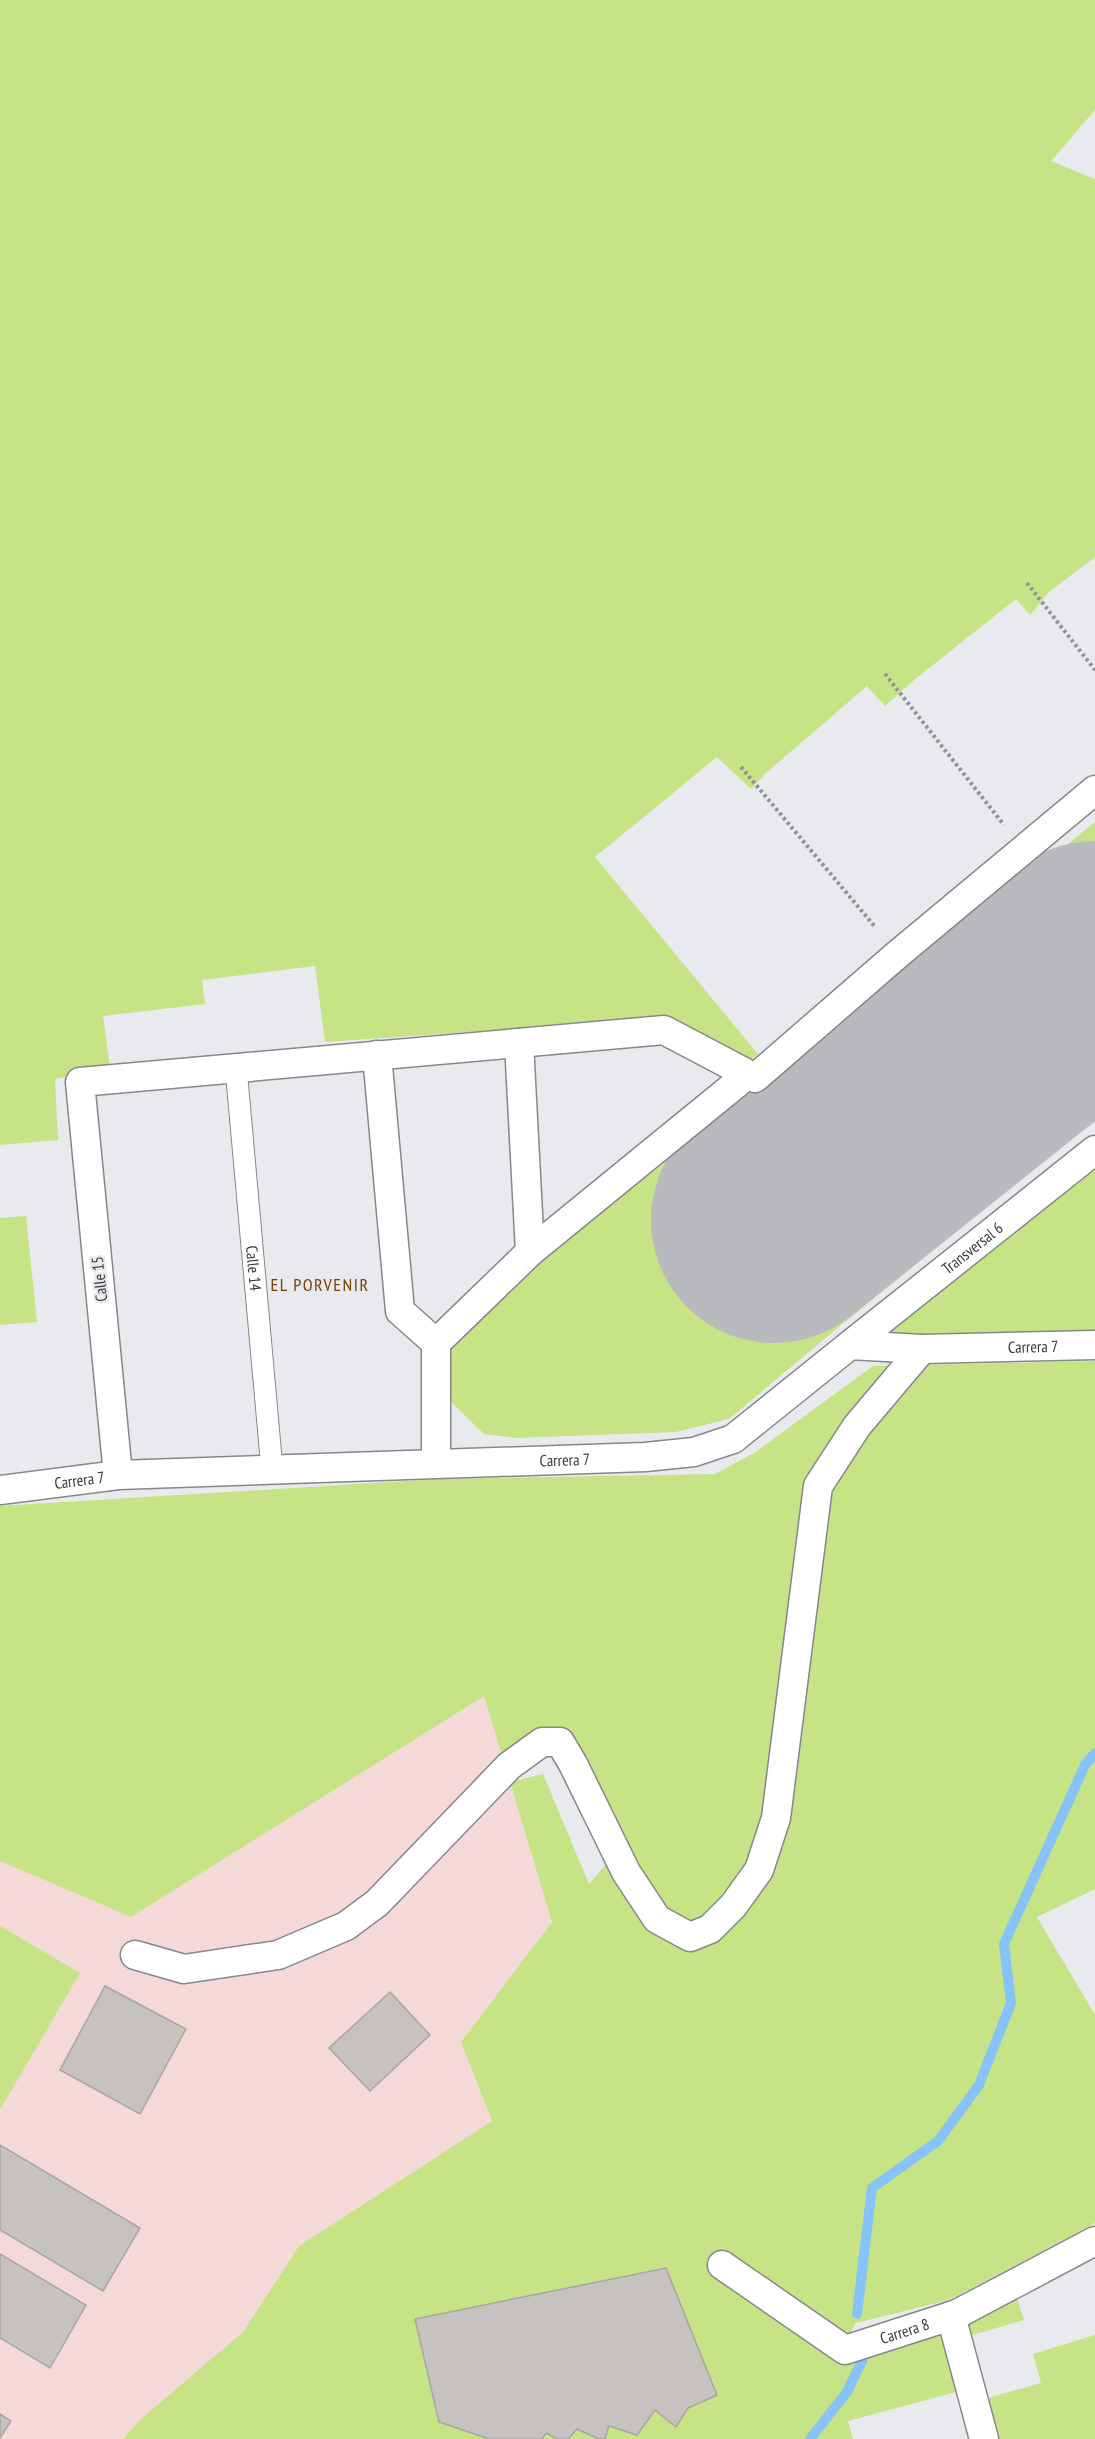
<svg xmlns="http://www.w3.org/2000/svg" width="1095" height="2439" viewBox="0 0 1095 2439" font-family="'PT Sans Narrow',sans-serif">
<rect width="100%" height="100%" fill="#e8eaee"/>
<path fill="#f4d9d8" d="M 484,1695 L 552,1922 L 461,2042 L 492,2121 L 299,2246 L 243,2332 L 142,2418 L 123,2439 L 0,2439 L 0,1861 L 131,1917 Z"/>
<g fill="#c6e385" fill-rule="evenodd">
<path d="M 0,0 L 1095,0 L 1095,110 L 1051,161 L 1095,179 L 1095,557 L 1049,592 L 1030,615 L 1016,599 L 914,680 L 885,706 L 867,686 L 767,772 L 751,789 L 717,757 L 595,857 L 758,1054 L 747,1063 L 665,1018 L 325,1042 L 315,966 L 202,980 L 205,1004 L 103,1016 L 110,1068 L 55,1079 L 58,1140 L 0,1145 Z"/>
<path d="M 1095,822 L 1095,1119 L 840,1326 L 729,1419 L 676,1432 L 515,1438 L 484,1434 L 446,1397 L 444,1346 L 577,1230 L 751,1097 Z"/>
<path d="M 1095,1165 L 1095,1332 L 876,1334 Z"/>
<path d="M 26,1216 L 37,1322 L 0,1325 L 0,1218 Z"/>
<path d="M 1095,1361 L 1095,1889 L 1037,1917 L 1095,2015 L 1095,2223 L 949,2300 L 856,2323 L 846,2341 L 843,2360 L 1016,2295 L 1024,2320 L 962,2338 L 980,2400 L 1041,2383 L 1033,2354 L 1095,2335 L 1095,2439 L 973,2439 L 960,2391 L 848,2421 L 853,2439 L 123,2439 L 142,2418 L 243,2332 L 299,2246 L 492,2121 L 461,2042 L 552,1922 L 510,1782 L 543,1774 L 589,1884 L 623,1844 L 563,1733 L 502,1755 L 484,1696 L 131,1917 L 0,1861 L 0,1506 L 439,1479 L 715,1474 L 754,1453 L 873,1366 ZM 526,1522 L 422,1549 L 423,1549 Z"/>
<path d="M 0,1926 L 80,1973 L 0,2110 Z"/>
</g>
<g fill="none" stroke-linecap="round" stroke-linejoin="round">
<g stroke="#86c3f9" stroke-width="10">
<path d="M 857,2314 L 872,2188 L 938,2141 L 979,2085 L 1011,2003 L 1004,1944 L 1085,1765 L 1095,1753"/>
<path d="M 810,2439 L 847,2392 L 862,2361"/>
</g>
<path stroke="#b8babd" stroke-width="246" d="M 774,1220 L 1095,964"/>
</g>
<g fill="#c5c2bf" stroke="#a9a5a3" stroke-width="1.5">
<path d="M 105,1986 L 186,2029 L 140,2114 L 60,2070 Z"/>
<path d="M 390,1992 L 430,2035 L 370,2091 L 329,2048 Z"/>
<path d="M 0,2145 L 140,2228 L 103,2291 L 0,2230 Z"/>
<path d="M 0,2254 L 86,2305 L 50,2368 L 0,2338 Z"/>
<path d="M 666,2268 L 717,2395 L 688,2408 L 676,2427 L 655,2410 L 637,2435 L 609,2426 L 605,2439 L 599,2439 L 577,2429 L 568,2439 L 558,2439 L 546,2433 L 542,2439 L 489,2439 L 439,2422 L 415,2319 Z"/>
<path d="M 0,2414 L 11,2421 L 0,2438 Z"/>
</g>
<g fill="none" stroke-linecap="round" stroke-linejoin="round">
<defs>
<g id="pedestrian">
<path id="s1" d="M 236,1068 L 272,1469"/>
</g>
<g id="minor">
<path d="M 519,1043 L 530,1252"/>
<path d="M 377,1055 L 400,1311 L 436,1343 L 436,1463"/>
<path d="M 436,1343 L 530,1252 L 747,1075"/>
<path id="s2" d="M 850,1345 L 1095,1150"/>
<path d="M 118,1475 L 80,1082 L 664,1030 L 755,1078 L 898,954 L 1095,790"/>
<path id="s3" d="M 0,1490 L 118,1475 L 645,1457 L 694,1452 L 733,1439 L 850,1345 L 922,1349 L 1095,1345"/>
<path d="M 135,1955 L 184,1969 L 278,1955 L 346,1926 L 377,1903 L 509,1766 L 542,1742 L 560,1742 L 573,1764 L 626,1872 L 657,1919 L 690,1937 L 710,1929 L 733,1906 L 759,1870 L 776,1818 L 818,1486 L 857,1426 L 922,1349"/>
<path id="s4" d="M 722,2265 L 845,2350 L 957,2314 L 1095,2241"/>
<path d="M 951,2316 L 984,2439"/>
</g>
</defs>
<use href="#pedestrian" stroke="#85878b" stroke-width="23"/>
<use href="#minor" stroke="#85878b" stroke-width="31"/>
<g stroke="#909194" stroke-width="4" stroke-dasharray="3 3" stroke-linecap="butt">
<path d="M 1027,583 L 1095,670"/>
<path d="M 885,674 L 1004,825"/>
<path d="M 741,767 L 876,928"/>
</g>
<use href="#pedestrian" stroke="#fff" stroke-width="21"/>
<use href="#minor" stroke="#fff" stroke-width="28"/>
</g>
<g text-anchor="middle" dominant-baseline="central" stroke-width="5" stroke-linejoin="round" paint-order="stroke">
<g font-size="16" fill="#39393b" stroke="#e8eaee">
<text stroke="none"><textPath href="#s2" startOffset="156">Transversal 6</textPath></text>
<text stroke="none"><textPath href="#s1" startOffset="201">Calle 14</textPath></text>
<text transform="translate(99 1279) rotate(-96)">Calle 15</text>
<text stroke="none"><textPath href="#s3" startOffset="1070">Carrera 7</textPath></text>
<text stroke="none"><textPath href="#s3" startOffset="566">Carrera 7</textPath></text>
<text stroke="none"><textPath href="#s3" startOffset="80">Carrera 7</textPath></text>
<text stroke="none"><textPath href="#s4" startOffset="212">Carrera 8</textPath></text>
</g>
<g font-size="18" letter-spacing="1.5" fill="#753f00" stroke="#e8eaee">
<text x="320" y="1284">EL PORVENIR</text>
</g>
</g>
</svg>
